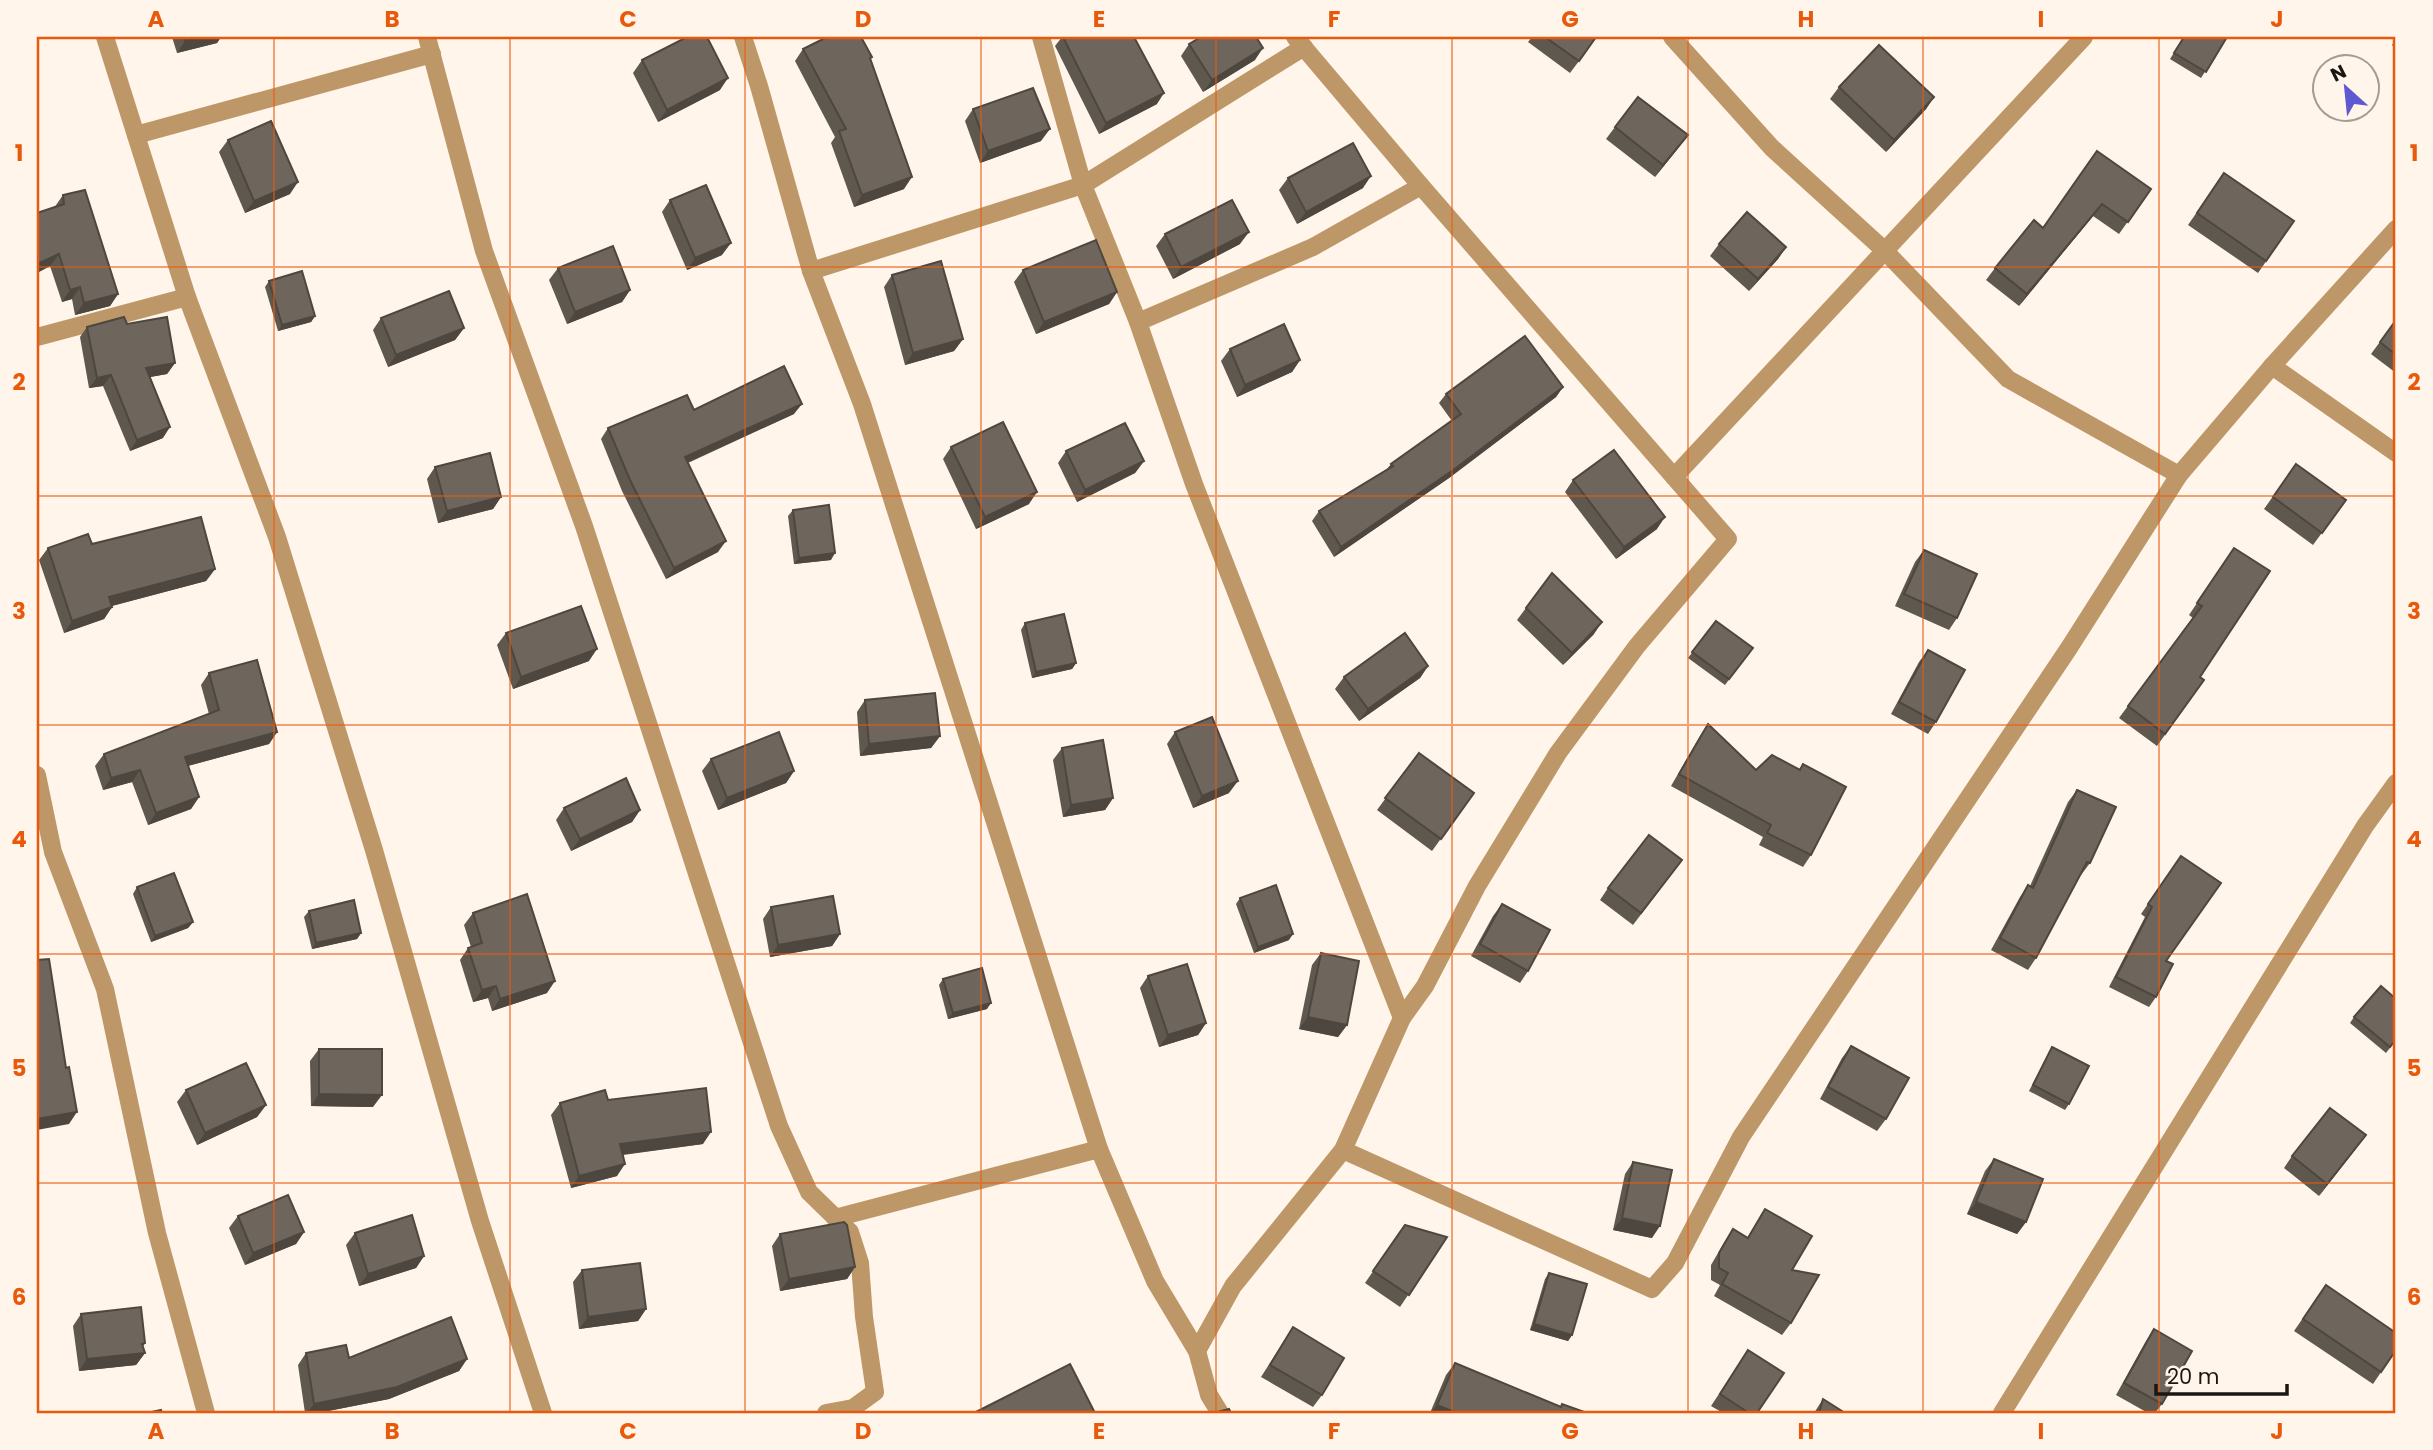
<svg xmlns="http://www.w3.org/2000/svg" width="2433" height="1450" viewBox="0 0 2433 1450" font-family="Poppins,sans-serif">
<rect width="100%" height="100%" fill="#fff5ea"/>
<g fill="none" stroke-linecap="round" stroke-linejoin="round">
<g stroke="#be9768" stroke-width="18">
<path d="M 105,37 L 187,297 L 277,537 L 374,850 L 480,1221 L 543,1413"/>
<path d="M 427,37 L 484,251 L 584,526 L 779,1126 L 809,1192 L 850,1232 L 860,1263 L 864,1317 L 875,1392 L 853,1408 L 826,1413"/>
<path d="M 743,37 L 759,86 L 811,271 L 862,404 L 1099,1149 L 1155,1281 L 1197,1351 L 1209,1395 L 1220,1413"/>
<path d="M 1041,37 L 1083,185 L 1138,322 L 1194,484 L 1402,1018"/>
<path d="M 1672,37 L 1772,148 L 1884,250 L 2008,379 L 2179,475"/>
<path d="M 136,135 L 432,54"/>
<path d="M 811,271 L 1083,185 L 1304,47"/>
<path d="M 1138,322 L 1313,247 L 1421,186"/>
<path d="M 37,337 L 187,297"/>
<path d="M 2272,366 L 2396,453"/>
<path d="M 1674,477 L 2084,37"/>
<path d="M 37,775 L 53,852 L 105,989 L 157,1233 L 206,1413"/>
<path d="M 1343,1150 L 1652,1289 L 1675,1263 L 1741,1137 L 2069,648 L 2179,475 L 2272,366 L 2396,229"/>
<path d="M 835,1218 L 1099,1149"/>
<path d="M 1197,1351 L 1233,1286 L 1343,1150 L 1402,1018 L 1425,986 L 1477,886 L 1558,753 L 1637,646 L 1728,539 L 1421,186 L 1295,37"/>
<path d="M 2002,1413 L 2365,826 L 2396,783"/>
</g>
</g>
<g fill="#5f584f">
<path d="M 172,37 L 221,37 L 217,43 L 177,53 Z"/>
<path d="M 1062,37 L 1134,37 L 1157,104 L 1099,134 L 1055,46 Z"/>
<path d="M 1532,37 L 1597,37 L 1570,73 L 1528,42 Z"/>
<path d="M 2184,37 L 2227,37 L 2201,78 L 2170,59 Z"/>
<path d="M 2396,39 L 2396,49 L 2392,45 Z"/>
<path d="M 1189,44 L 1255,60 L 1203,92 L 1181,56 Z"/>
<path d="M 803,49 L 872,57 L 870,59 L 904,189 L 854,207 L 831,143 L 835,137 L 795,61 Z"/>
<path d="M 642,60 L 720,90 L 658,122 L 633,73 Z"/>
<path d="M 1839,87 L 1934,97 L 1926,109 L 1886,152 L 1830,99 Z"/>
<path d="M 973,109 L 1041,141 L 980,163 L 965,121 Z"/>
<path d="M 1615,127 L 1679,147 L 1655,177 L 1606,139 Z"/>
<path d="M 228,140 L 290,194 L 245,213 L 219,152 Z"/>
<path d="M 2097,151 L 2151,189 L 2119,234 L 2093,216 L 2019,306 L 1986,280 L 1995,268 L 2043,228 Z"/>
<path d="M 2224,173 L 2294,221 L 2258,273 L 2188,225 Z"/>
<path d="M 1288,178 L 1363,188 L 1297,224 L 1279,190 Z"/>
<path d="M 63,195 L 118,294 L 110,306 L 75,315 L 72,299 L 62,302 L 50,266 L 37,273 L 37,213 L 54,208 Z"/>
<path d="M 670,200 L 722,255 L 687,270 L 662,212 Z"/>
<path d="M 1165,234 L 1240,244 L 1173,279 L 1156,246 Z"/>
<path d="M 1719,244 L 1786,247 L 1778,259 L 1749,291 L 1710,256 Z"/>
<path d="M 558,268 L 630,290 L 622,302 L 567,324 L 549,280 Z"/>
<path d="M 1023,270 L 1117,292 L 1109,304 L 1036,334 L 1014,282 Z"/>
<path d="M 892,275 L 963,339 L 954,351 L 905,365 L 884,287 Z"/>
<path d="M 269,281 L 315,316 L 311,322 L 278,331 L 265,287 Z"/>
<path d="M 381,318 L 464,328 L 455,340 L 388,367 L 373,330 Z"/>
<path d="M 2396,320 L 2396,373 L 2371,354 Z"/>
<path d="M 127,324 L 175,363 L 167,374 L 150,377 L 163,438 L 130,451 L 103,386 L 89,388 L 80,337 L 87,327 Z"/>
<path d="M 1230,349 L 1300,360 L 1292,372 L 1237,397 L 1221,361 Z"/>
<path d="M 1563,387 L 1556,397 L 1449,478 L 1334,557 L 1312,521 L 1319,511 L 1386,470 L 1391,464 L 1452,421 L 1439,403 L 1446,394 Z"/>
<path d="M 694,410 L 794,414 L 688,463 L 718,552 L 666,579 L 622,491 L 601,439 L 608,428 Z"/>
<path d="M 951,447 L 1029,504 L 976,529 L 943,459 Z"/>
<path d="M 1066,451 L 1144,461 L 1135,473 L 1077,502 L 1058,463 Z"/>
<path d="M 2296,464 L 2346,500 L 2313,545 L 2264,509 Z"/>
<path d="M 435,467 L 501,497 L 493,509 L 438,523 L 427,479 Z"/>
<path d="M 1573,480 L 1657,529 L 1616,559 L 1565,492 Z"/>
<path d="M 793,510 L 831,560 L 794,564 L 788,516 Z"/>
<path d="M 48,548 L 215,569 L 206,581 L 112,606 L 112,607 L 104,619 L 64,633 L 39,560 Z"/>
<path d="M 2234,548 L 2200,677 L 2204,680 L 2157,746 L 2119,718 L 2193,618 L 2189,615 Z"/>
<path d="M 1924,550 L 1957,618 L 1949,630 L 1895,606 L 1915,562 Z"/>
<path d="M 1552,573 L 1594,634 L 1563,665 L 1517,620 Z"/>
<path d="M 1716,621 L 1753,648 L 1725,685 L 1688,658 Z"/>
<path d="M 1025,623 L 1076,663 L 1072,669 L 1032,678 L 1021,630 Z"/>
<path d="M 506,633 L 589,661 L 513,689 L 497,645 Z"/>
<path d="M 1928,650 L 1936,722 L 1928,734 L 1891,714 L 1919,662 Z"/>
<path d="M 1428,666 L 1420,678 L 1359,721 L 1335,689 L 1344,677 Z"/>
<path d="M 209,673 L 277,732 L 269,744 L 188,766 L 199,797 L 191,809 L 148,825 L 132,782 L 103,790 L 95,766 L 104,754 L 209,714 L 201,685 Z"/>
<path d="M 865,700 L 940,736 L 931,748 L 860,756 L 857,712 Z"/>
<path d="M 1708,724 L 1756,770 L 1799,770 L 1803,764 L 1811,855 L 1803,867 L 1759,845 L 1763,837 L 1671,786 L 1700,736 Z"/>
<path d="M 1175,732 L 1229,793 L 1193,808 L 1167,744 Z"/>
<path d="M 1062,748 L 1113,798 L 1105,810 L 1063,817 L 1053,760 Z"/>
<path d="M 1419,753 L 1474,793 L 1432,851 L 1377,810 Z"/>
<path d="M 711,759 L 794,771 L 786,783 L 718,810 L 702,771 Z"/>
<path d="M 2077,790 L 2090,863 L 2081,875 L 2080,875 L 2036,958 L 2028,970 L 1991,950 L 2020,897 L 2028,885 L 2030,886 L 2068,802 Z"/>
<path d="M 564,808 L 640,810 L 632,822 L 571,851 L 556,820 Z"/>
<path d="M 2181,856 L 2166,961 L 2156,997 L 2149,1007 L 2109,987 L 2145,917 L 2141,914 Z"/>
<path d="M 1682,860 L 1633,925 L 1600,900 L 1608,888 Z"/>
<path d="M 137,887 L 193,922 L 188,928 L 151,942 L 133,894 Z"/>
<path d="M 1240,898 L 1289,940 L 1254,953 L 1236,904 Z"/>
<path d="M 1502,904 L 1528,971 L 1520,983 L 1471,956 L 1493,916 Z"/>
<path d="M 771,907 L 840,934 L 832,946 L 770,957 L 763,919 Z"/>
<path d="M 309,911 L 361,933 L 357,939 L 312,949 L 304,917 Z"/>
<path d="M 473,913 L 547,993 L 492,1011 L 488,998 L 473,1002 L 460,960 L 468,948 L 471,947 L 464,925 Z"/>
<path d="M 1321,953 L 1347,1025 L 1338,1037 L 1299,1029 L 1312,965 Z"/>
<path d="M 1148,976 L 1206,1023 L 1198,1035 L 1159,1047 L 1140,988 Z"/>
<path d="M 943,979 L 987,1009 L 948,1019 L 939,985 Z"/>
<path d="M 2396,999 L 2396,1040 L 2386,1053 L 2350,1023 L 2354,1017 Z"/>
<path d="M 1851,1046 L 1886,1119 L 1877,1131 L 1820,1099 L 1842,1058 Z"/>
<path d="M 2052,1047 L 2069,1104 L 2065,1110 L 2029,1091 Z"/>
<path d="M 319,1049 L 373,1107 L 311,1106 L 310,1061 Z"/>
<path d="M 186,1090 L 266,1105 L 257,1117 L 197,1145 L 177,1102 Z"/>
<path d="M 608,1100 L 703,1144 L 623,1155 L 617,1176 L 571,1188 L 551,1115 L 560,1103 Z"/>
<path d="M 2357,1147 L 2319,1196 L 2284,1168 L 2292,1156 Z"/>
<path d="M 1994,1159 L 2026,1222 L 2017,1234 L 1967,1214 L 1985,1171 Z"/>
<path d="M 1633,1162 L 1652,1238 L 1613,1230 L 1625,1174 Z"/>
<path d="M 1765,1209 L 1792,1270 L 1791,1323 L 1782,1335 L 1714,1296 L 1720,1285 L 1711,1280 L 1711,1265 L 1725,1241 L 1733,1229 L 1747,1238 Z"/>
<path d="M 238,1216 L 304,1232 L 296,1244 L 245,1265 L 229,1228 Z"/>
<path d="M 1405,1225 L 1447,1237 L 1400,1307 L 1365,1283 Z"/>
<path d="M 355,1233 L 424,1256 L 416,1268 L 359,1286 L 346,1245 Z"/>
<path d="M 780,1234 L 855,1267 L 847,1279 L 780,1291 L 772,1246 Z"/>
<path d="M 582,1270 L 646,1309 L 638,1321 L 579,1329 L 573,1282 Z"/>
<path d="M 1549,1273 L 1572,1335 L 1568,1341 L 1530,1330 L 1545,1279 Z"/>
<path d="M 2326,1285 L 2396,1350 L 2373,1384 L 2294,1331 Z"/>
<path d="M 81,1314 L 145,1343 L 143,1346 L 145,1353 L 136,1365 L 79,1371 L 73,1326 Z"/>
<path d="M 1293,1327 L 1322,1395 L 1313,1407 L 1261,1377 Z"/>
<path d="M 2154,1329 L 2162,1404 L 2155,1413 L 2148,1413 L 2116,1395 L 2146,1341 Z"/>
<path d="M 1748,1350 L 1757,1413 L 1723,1413 L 1711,1406 Z"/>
<path d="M 306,1353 L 349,1358 L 467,1359 L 459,1371 L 389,1399 L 318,1413 L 305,1413 L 298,1365 Z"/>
<path d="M 1455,1363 L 1560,1407 L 1562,1404 L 1587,1413 L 1430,1413 L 1446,1375 Z"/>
<path d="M 1823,1399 L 1845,1413 L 1814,1413 Z"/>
</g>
<g fill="#4d4740">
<path d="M 202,37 L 221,37 L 217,43 L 177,53 L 185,41 Z"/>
<path d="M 1263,48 L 1255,60 L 1203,92 L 1212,80 Z"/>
<path d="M 728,78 L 720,90 L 658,122 L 667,110 Z"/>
<path d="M 1164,93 L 1157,104 L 1099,134 L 1106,123 Z"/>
<path d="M 1934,97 L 1926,109 L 1886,152 L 1894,140 Z"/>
<path d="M 1050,129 L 1041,141 L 980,163 L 988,151 Z"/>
<path d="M 1688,135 L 1679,147 L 1655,177 L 1663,165 Z"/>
<path d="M 1371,176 L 1363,188 L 1297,224 L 1306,212 Z"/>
<path d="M 912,177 L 904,189 L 854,207 L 862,195 Z"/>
<path d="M 298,182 L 290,194 L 245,213 L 254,201 Z"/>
<path d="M 2102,204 L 2093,216 L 2019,306 L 2027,294 Z"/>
<path d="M 1249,232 L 1240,244 L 1173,279 L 1181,267 Z"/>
<path d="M 731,243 L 722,255 L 687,270 L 695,258 Z"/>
<path d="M 1786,247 L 1778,259 L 1749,291 L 1758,279 Z"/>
<path d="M 59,254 L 50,266 L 37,273 L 37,264 Z"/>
<path d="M 80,287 L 72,299 L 62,302 L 70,290 Z"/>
<path d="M 630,290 L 622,302 L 567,324 L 575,312 Z"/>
<path d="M 1117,292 L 1109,304 L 1036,334 L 1044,322 Z"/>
<path d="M 118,294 L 110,306 L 75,315 L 84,303 Z"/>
<path d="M 315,316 L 311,322 L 278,331 L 282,325 Z"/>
<path d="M 464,328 L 455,340 L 388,367 L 396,355 Z"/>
<path d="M 963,339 L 954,351 L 905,365 L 913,353 Z"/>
<path d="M 1300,360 L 1292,372 L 1237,397 L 1245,385 Z"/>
<path d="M 175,363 L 167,374 L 139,379 L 146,368 Z"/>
<path d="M 111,375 L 103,386 L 89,388 L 97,378 Z"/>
<path d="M 1563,387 L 1556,397 L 1449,478 L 1334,557 L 1341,547 Z"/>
<path d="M 802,404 L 794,414 L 677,467 L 685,457 Z"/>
<path d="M 170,427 L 163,438 L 130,451 L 137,440 Z"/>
<path d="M 1144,461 L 1135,473 L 1077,502 L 1085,490 Z"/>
<path d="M 1037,492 L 1029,504 L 976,529 L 985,517 Z"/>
<path d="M 501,497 L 493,509 L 438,523 L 447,511 Z"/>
<path d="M 1665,517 L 1657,529 L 1616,559 L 1624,547 Z"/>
<path d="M 726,541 L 718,552 L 666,579 L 674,568 Z"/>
<path d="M 835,553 L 831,560 L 794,564 L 799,558 Z"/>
<path d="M 215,569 L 206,581 L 100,609 L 109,597 Z"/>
<path d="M 112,607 L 104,619 L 64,633 L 72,621 Z"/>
<path d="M 1602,622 L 1594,634 L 1563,665 L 1572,653 Z"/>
<path d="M 597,649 L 589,661 L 513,689 L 521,677 Z"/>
<path d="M 1076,663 L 1072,669 L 1032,678 L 1036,672 Z"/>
<path d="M 1428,666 L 1420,678 L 1359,721 L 1368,709 Z"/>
<path d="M 277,732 L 269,744 L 176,769 L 185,757 Z"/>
<path d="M 940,736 L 931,748 L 860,756 L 869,744 Z"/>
<path d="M 140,770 L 132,782 L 103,790 L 111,778 Z"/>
<path d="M 794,771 L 786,783 L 718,810 L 727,798 Z"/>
<path d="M 1238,781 L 1229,793 L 1193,808 L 1202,796 Z"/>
<path d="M 199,797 L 191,809 L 148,825 L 156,813 Z"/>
<path d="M 1113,798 L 1105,810 L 1063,817 L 1071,805 Z"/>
<path d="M 640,810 L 632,822 L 571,851 L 580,839 Z"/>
<path d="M 193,922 L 188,928 L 151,942 L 155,936 Z"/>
<path d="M 361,933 L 357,939 L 312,949 L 316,943 Z"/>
<path d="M 840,934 L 832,946 L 770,957 L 778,945 Z"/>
<path d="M 1293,934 L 1289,940 L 1254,953 L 1258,947 Z"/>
<path d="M 555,981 L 547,993 L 492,1011 L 500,999 Z"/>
<path d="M 496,986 L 488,998 L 473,1002 L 482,990 Z"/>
<path d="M 991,1003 L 987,1009 L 948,1019 L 953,1013 Z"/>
<path d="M 1308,1017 L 1347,1025 L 1338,1037 L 1299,1029 Z"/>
<path d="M 1206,1023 L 1198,1035 L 1159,1047 L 1168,1035 Z"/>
<path d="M 319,1094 L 382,1095 L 373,1107 L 311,1106 Z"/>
<path d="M 266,1105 L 257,1117 L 197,1145 L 205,1133 Z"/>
<path d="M 77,1112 L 69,1124 L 37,1130 L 37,1119 Z"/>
<path d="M 711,1132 L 703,1144 L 611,1156 L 620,1144 Z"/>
<path d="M 2366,1135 L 2357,1147 L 2319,1196 L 2327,1184 Z"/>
<path d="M 625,1164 L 617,1176 L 571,1188 L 579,1176 Z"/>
<path d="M 1976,1202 L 2026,1222 L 2017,1234 L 1967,1214 Z"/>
<path d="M 1622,1218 L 1660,1226 L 1652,1238 L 1613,1230 Z"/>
<path d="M 304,1232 L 296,1244 L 245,1265 L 253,1253 Z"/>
<path d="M 424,1256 L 416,1268 L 359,1286 L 368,1274 Z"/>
<path d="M 855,1267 L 847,1279 L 780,1291 L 789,1279 Z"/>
<path d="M 646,1309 L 638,1321 L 579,1329 L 588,1317 Z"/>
<path d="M 1534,1324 L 1572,1335 L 1568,1341 L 1530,1330 Z"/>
<path d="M 145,1343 L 138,1353 L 145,1353 L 136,1365 L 79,1371 L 87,1359 Z"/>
<path d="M 467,1359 L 459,1371 L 389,1399 L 318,1413 L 307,1413 L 314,1404 Z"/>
<path d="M 1437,1405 L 1457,1413 L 1431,1413 Z"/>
</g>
<g fill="#6e665c" stroke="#4d4740" stroke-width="2">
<path d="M 184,37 L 202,37 L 185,41 Z"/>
<path d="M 687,37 L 707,37 L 728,78 L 667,110 L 642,60 Z"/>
<path d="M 827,37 L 861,37 L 872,57 L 870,58 L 912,177 L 862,195 L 839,131 L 846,129 L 803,49 Z"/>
<path d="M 1063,37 L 1134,37 L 1164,93 L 1106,123 Z"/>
<path d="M 1201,37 L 1256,37 L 1263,48 L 1212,80 L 1189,44 Z"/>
<path d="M 1545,37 L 1596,37 L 1579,61 Z"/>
<path d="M 2184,37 L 2227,37 L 2206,72 L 2174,53 Z"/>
<path d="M 1879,45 L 1934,97 L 1894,140 L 1839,87 Z"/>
<path d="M 1033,88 L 1050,129 L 988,151 L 973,109 Z"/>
<path d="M 1638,97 L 1688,135 L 1663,165 L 1615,127 Z"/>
<path d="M 271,121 L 298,182 L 254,201 L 228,140 Z"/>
<path d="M 1353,143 L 1371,176 L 1306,212 L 1288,178 Z"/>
<path d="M 2097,151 L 2151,189 L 2128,222 L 2102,204 L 2027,294 L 1995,268 L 2034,220 L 2043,228 Z"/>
<path d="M 2224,173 L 2294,221 L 2266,261 L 2197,213 Z"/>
<path d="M 706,185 L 731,243 L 695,258 L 670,200 Z"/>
<path d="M 85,190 L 118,294 L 84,303 L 80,287 L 70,290 L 59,254 L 37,264 L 37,213 L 64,204 L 63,195 Z"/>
<path d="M 1232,200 L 1249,232 L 1181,267 L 1165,234 Z"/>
<path d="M 1747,212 L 1786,247 L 1758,279 L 1719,244 Z"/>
<path d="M 1096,240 L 1117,292 L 1044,322 L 1023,270 Z"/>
<path d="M 613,246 L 630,290 L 575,312 L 558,268 Z"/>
<path d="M 941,261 L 963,339 L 913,353 L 892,275 Z"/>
<path d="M 302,271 L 315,316 L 282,325 L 269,281 Z"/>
<path d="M 449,291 L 464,328 L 396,355 L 381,318 Z"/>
<path d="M 124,317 L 127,324 L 167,317 L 175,363 L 146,368 L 170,427 L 137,440 L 111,375 L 97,378 L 87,327 Z"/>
<path d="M 2396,320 L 2396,355 L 2380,342 Z"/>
<path d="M 1284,324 L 1300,360 L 1245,385 L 1230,349 Z"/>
<path d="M 1525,336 L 1563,387 L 1456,468 L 1341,547 L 1319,511 L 1393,466 L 1391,464 L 1461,414 L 1446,394 Z"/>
<path d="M 784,366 L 802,404 L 685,457 L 726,541 L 674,568 L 630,480 L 608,428 L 687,395 L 694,410 Z"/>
<path d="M 1003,422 L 1037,492 L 985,517 L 951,447 Z"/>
<path d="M 1125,423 L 1144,461 L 1085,490 L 1066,451 Z"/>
<path d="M 1614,450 L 1665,517 L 1624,547 L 1573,480 Z"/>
<path d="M 490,453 L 501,497 L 447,511 L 435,467 Z"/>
<path d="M 2296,464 L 2346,500 L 2322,533 L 2273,497 Z"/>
<path d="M 829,505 L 835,553 L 799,558 L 793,510 Z"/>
<path d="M 201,517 L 215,569 L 109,597 L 112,607 L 72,621 L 48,548 L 88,534 L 92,544 Z"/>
<path d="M 2234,548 L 2270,571 L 2200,677 L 2204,680 L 2165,734 L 2128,706 L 2202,606 L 2197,603 Z"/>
<path d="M 1924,550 L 1977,574 L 1957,618 L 1904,594 Z"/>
<path d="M 1552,573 L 1602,622 L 1572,653 L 1526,608 Z"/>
<path d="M 581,606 L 597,649 L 521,677 L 506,633 Z"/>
<path d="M 1064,614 L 1076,663 L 1036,672 L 1025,623 Z"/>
<path d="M 1716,621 L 1753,648 L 1729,679 L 1692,652 Z"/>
<path d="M 1405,633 L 1428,666 L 1368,709 L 1344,677 Z"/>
<path d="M 1928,650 L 1965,670 L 1936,722 L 1899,702 Z"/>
<path d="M 257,660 L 277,732 L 185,757 L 199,797 L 156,813 L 140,770 L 111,778 L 104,754 L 219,710 L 209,673 Z"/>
<path d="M 935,693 L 940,736 L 869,744 L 865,700 Z"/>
<path d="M 1212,717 L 1238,781 L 1202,796 L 1175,732 Z"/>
<path d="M 1708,724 L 1756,770 L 1772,755 L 1800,770 L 1803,764 L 1846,787 L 1811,855 L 1767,833 L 1771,825 L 1679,774 Z"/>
<path d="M 779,732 L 794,771 L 727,798 L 711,759 Z"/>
<path d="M 1103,740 L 1113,798 L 1071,805 L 1062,748 Z"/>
<path d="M 1419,753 L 1474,793 L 1441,839 L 1385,798 Z"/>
<path d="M 626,778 L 640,810 L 580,839 L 564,808 Z"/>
<path d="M 2077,790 L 2116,807 L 2090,863 L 2087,862 L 2036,958 L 2000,938 L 2028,885 L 2033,888 Z"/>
<path d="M 1649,835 L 1682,860 L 1641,913 L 1608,888 Z"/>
<path d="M 2181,856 L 2221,883 L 2166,961 L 2173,964 L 2156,997 L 2116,977 L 2152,907 L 2148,904 Z"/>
<path d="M 174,873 L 193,922 L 155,936 L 137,887 Z"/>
<path d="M 1276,885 L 1293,934 L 1258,947 L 1240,898 Z"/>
<path d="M 527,894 L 555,981 L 500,999 L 496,986 L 482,990 L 468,948 L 482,943 L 473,913 Z"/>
<path d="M 833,896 L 840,934 L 778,945 L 771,907 Z"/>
<path d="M 354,900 L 361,933 L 316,943 L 309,911 Z"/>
<path d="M 1502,904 L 1550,930 L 1528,971 L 1480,944 Z"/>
<path d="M 1321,953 L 1359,961 L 1347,1025 L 1308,1017 Z"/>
<path d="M 49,959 L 66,1068 L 69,1067 L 77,1112 L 37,1119 L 37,960 Z"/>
<path d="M 1187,964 L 1206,1023 L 1168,1035 L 1148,976 Z"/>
<path d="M 982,968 L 991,1003 L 953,1013 L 943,979 Z"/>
<path d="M 2381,986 L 2396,999 L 2396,1039 L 2390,1047 L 2354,1017 Z"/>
<path d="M 1851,1046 L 1909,1078 L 1886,1119 L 1828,1087 Z"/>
<path d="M 2052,1047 L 2089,1066 L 2069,1104 L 2033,1085 Z"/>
<path d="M 319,1049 L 382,1049 L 382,1095 L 319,1094 Z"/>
<path d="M 246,1063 L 266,1105 L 205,1133 L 186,1090 Z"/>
<path d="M 706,1088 L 711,1132 L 620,1144 L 625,1164 L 579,1176 L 560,1103 L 605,1090 L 608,1100 Z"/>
<path d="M 2330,1108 L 2366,1135 L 2327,1184 L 2292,1156 Z"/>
<path d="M 1994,1159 L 2043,1179 L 2026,1222 L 1976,1202 Z"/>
<path d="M 1633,1162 L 1672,1170 L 1660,1226 L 1622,1218 Z"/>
<path d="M 288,1195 L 304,1232 L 253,1253 L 238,1216 Z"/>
<path d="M 1765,1209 L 1812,1236 L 1792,1270 L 1819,1275 L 1791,1323 L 1722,1284 L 1728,1273 L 1719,1268 L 1719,1253 L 1733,1229 L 1748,1238 Z"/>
<path d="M 412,1215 L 424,1256 L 368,1274 L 355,1233 Z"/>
<path d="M 844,1222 L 847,1225 L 855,1267 L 789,1279 L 780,1234 Z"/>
<path d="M 1405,1225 L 1447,1237 L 1409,1295 L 1373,1271 Z"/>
<path d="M 640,1263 L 646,1309 L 588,1317 L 582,1270 Z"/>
<path d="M 1549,1273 L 1587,1284 L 1572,1335 L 1534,1324 Z"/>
<path d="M 2326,1285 L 2396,1333 L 2396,1350 L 2381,1372 L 2303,1319 Z"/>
<path d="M 141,1307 L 145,1343 L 142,1344 L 145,1353 L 87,1359 L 81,1314 Z"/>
<path d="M 451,1317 L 467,1359 L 397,1387 L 314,1404 L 306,1353 L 346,1345 L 349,1358 Z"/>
<path d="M 1293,1327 L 1344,1358 L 1322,1395 L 1270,1365 Z"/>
<path d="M 2154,1329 L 2192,1351 L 2162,1404 L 2124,1383 Z"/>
<path d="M 1748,1350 L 1784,1373 L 1757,1413 L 1749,1413 L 1720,1394 Z"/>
<path d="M 1455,1363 L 1561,1407 L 1562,1404 L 1587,1413 L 1457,1413 L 1437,1405 Z"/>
<path d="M 1070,1364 L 1095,1413 L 974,1413 Z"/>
<path d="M 1823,1399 L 1845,1413 L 1819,1413 Z"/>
<path d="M 1229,1409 L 1231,1413 L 1214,1413 Z"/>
<path d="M 161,1410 L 162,1413 L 147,1413 Z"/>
</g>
<path fill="none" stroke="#e8590c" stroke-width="2" stroke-opacity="0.55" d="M 274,37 L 274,1413M 510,37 L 510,1413M 745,37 L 745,1413M 981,37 L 981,1413M 1216,37 L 1216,1413M 1452,37 L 1452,1413M 1688,37 L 1688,1413M 1923,37 L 1923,1413M 2159,37 L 2159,1413M 37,267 L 2396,267M 37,496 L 2396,496M 37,725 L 2396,725M 37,954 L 2396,954M 37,1183 L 2396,1183"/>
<rect width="2433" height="1450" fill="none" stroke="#fff5ea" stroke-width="77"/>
<g transform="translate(2346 88) rotate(333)"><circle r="33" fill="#fff5ea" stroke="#a39c94" stroke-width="2"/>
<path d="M0-5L12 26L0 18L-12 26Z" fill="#5e58d1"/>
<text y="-10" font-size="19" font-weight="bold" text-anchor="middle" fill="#1a1713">N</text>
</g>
<path d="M2156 1384v10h131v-10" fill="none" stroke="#1a1713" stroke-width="3.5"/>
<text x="2167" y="1384" font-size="21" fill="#1a1713" stroke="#fff5ea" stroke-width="5" paint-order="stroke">20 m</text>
<rect x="38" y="38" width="2356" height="1374" fill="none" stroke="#e8590c" stroke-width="2.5"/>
<g font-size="23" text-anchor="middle" font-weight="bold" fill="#e8590c">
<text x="156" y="27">A</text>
<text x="392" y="27">B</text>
<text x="628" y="27">C</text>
<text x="863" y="27">D</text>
<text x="1099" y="27">E</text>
<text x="1334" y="27">F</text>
<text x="1570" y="27">G</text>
<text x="1806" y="27">H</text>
<text x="2041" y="27">I</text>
<text x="2277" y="27">J</text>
<text x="19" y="161">1</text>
<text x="2414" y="161">1</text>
<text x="19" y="390">2</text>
<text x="2414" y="390">2</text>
<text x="19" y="619">3</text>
<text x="2414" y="619">3</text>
<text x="19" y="847">4</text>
<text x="2414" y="847">4</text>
<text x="19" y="1076">5</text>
<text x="2414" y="1076">5</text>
<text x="19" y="1305">6</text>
<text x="2414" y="1305">6</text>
<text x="156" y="1439">A</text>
<text x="392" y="1439">B</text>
<text x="628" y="1439">C</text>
<text x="863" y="1439">D</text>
<text x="1099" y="1439">E</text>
<text x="1334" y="1439">F</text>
<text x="1570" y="1439">G</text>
<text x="1806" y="1439">H</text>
<text x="2041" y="1439">I</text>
<text x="2277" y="1439">J</text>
</g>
</svg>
